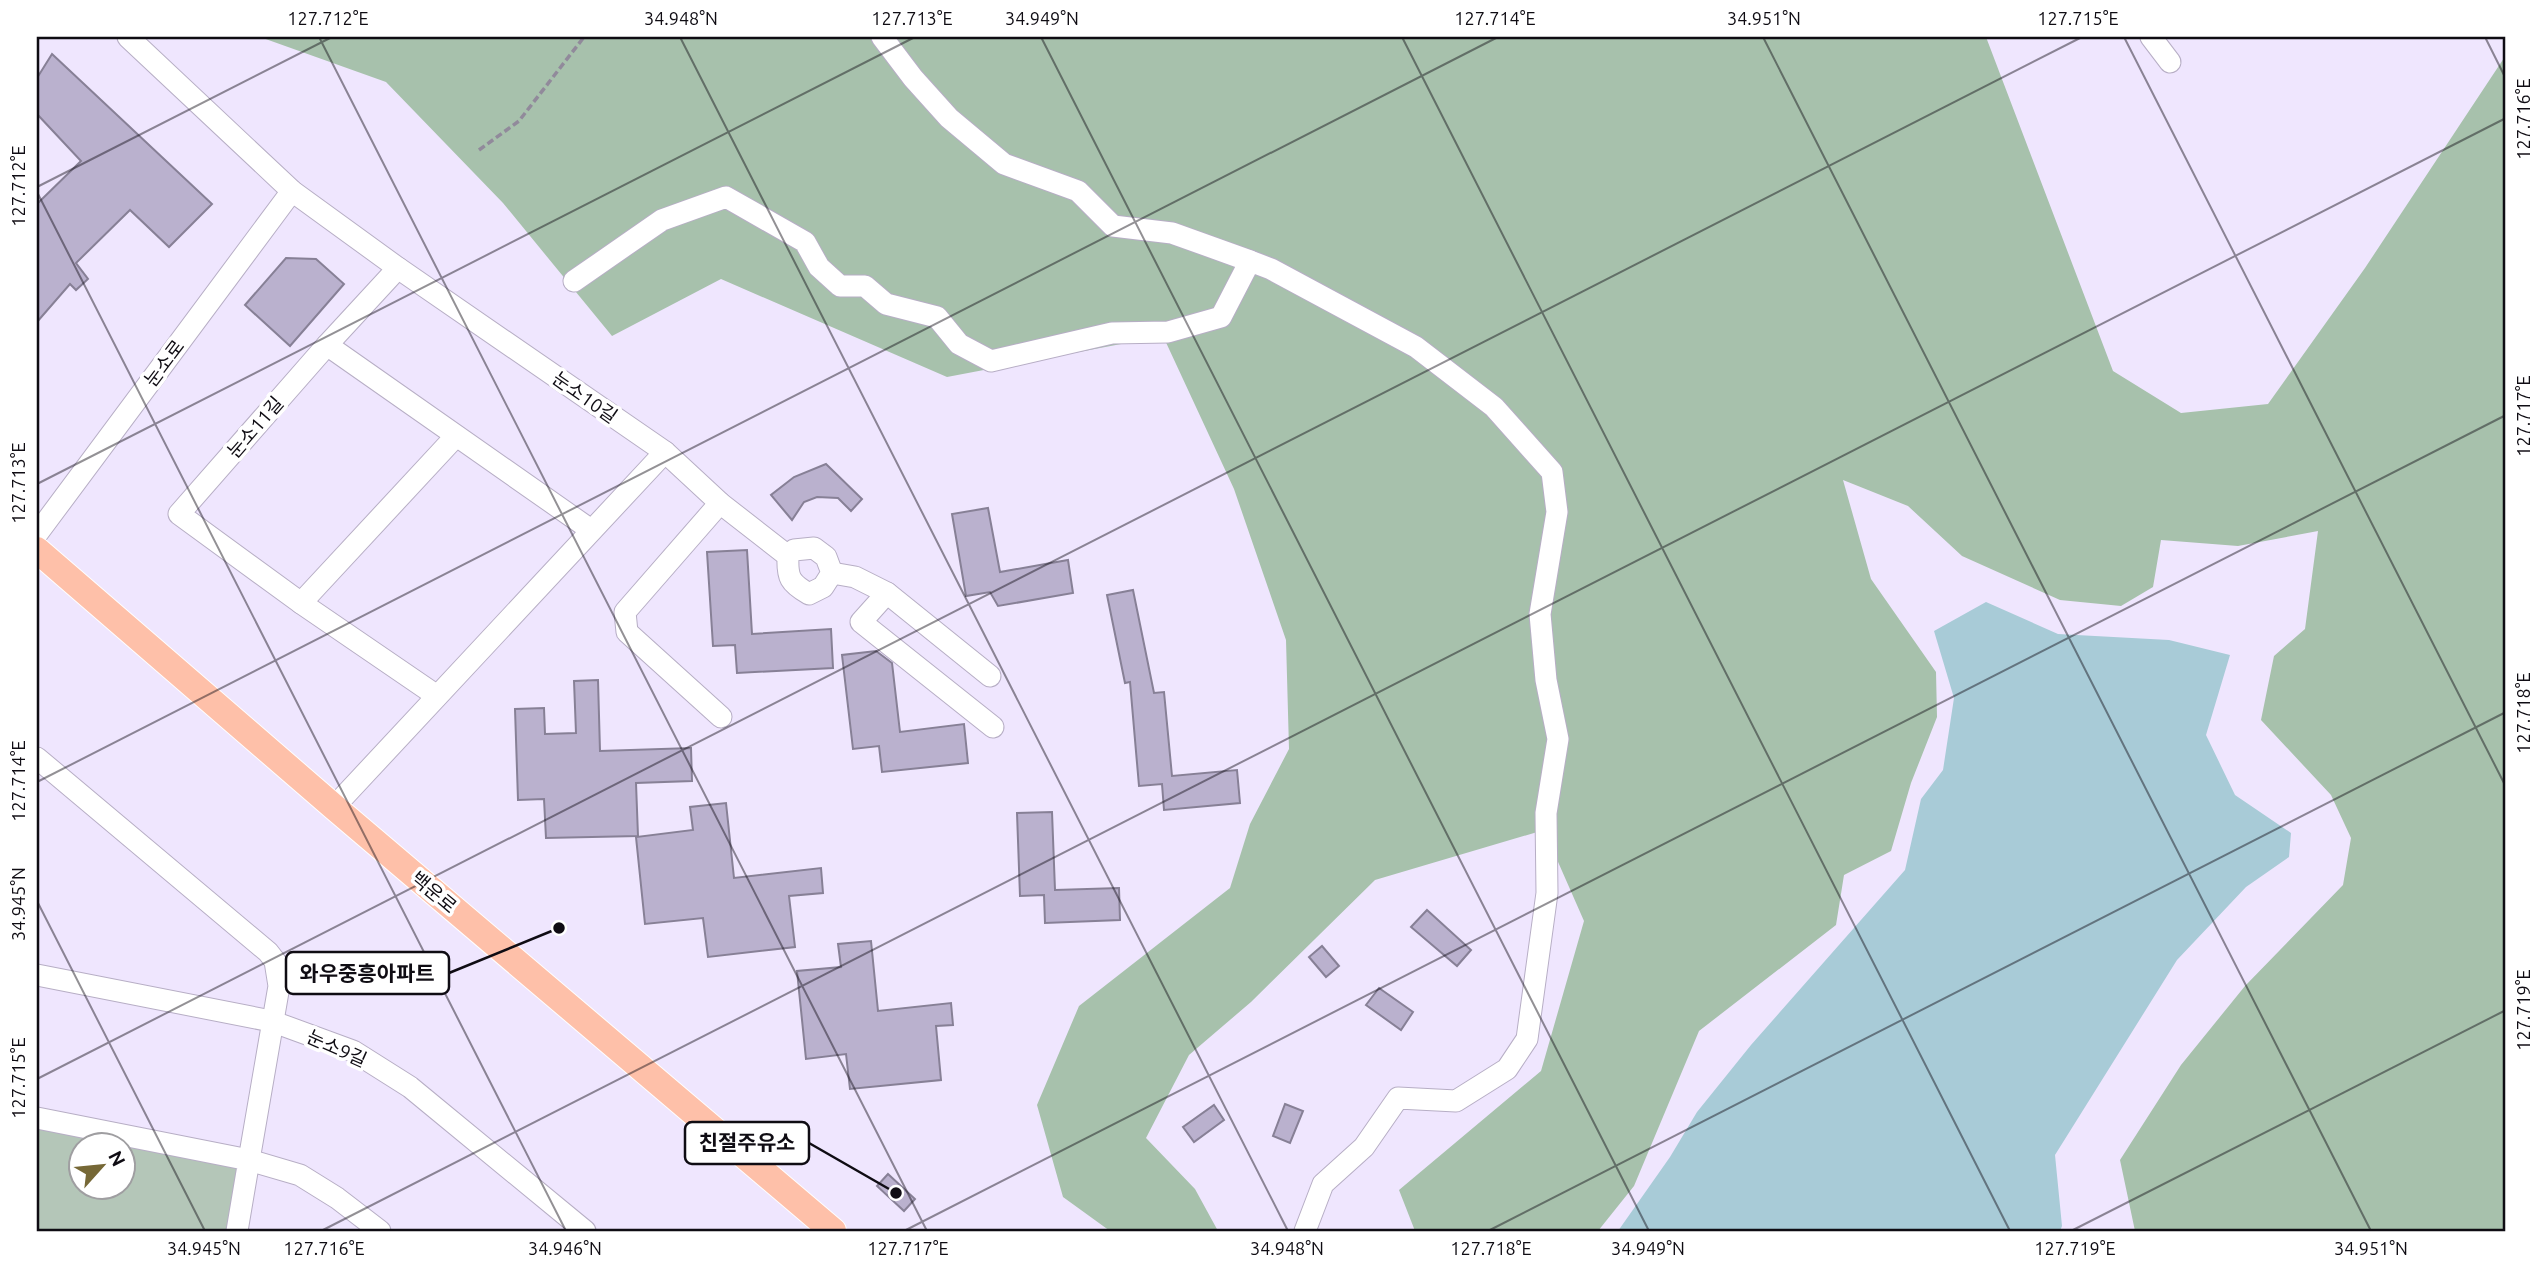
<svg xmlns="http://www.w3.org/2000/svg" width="2543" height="1268" viewBox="0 0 2543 1268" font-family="Ubuntu,'Noto Sans KR',sans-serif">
<rect width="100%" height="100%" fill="#efe6fe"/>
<path fill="#b4c6b8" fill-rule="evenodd" d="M 37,1118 L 249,1160 L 237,1231 L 37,1231 ZM 80,1146 L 122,1146 L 122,1188 L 80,1188 Z"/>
<path fill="#a7c1ac" d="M 260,37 L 1986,37 L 2113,371 L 2181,413 L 2268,404 L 2365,268 L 2506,55 L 2506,1231 L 2135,1231 L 2120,1160 L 2181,1065 L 2245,986 L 2343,885 L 2351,838 L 2331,795 L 2261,720 L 2274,656 L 2305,629 L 2318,531 L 2238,546 L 2161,540 L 2153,587 L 2121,606 L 2060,600 L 1962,556 L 1908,506 L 1843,480 L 1871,579 L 1936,672 L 1937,717 L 1911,783 L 1891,851 L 1844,875 L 1836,925 L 1699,1031 L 1634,1186 L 1598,1231 L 1415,1231 L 1399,1190 L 1541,1071 L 1584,921 L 1544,830 L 1375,880 L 1251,1002 L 1189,1055 L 1146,1138 L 1195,1189 L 1218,1231 L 1110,1231 L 1063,1197 L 1037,1105 L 1079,1006 L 1230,888 L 1250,824 L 1289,749 L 1286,640 L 1234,489 L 1163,336 L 947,377 L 721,279 L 612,336 L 503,203 L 386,82 Z"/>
<path fill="#a8cbd7" d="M 1986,602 L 2058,634 L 2169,640 L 2230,655 L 2206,735 L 2235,795 L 2291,833 L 2289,857 L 2246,887 L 2177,960 L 2055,1155 L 2062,1226 L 2060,1231 L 1618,1231 L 1670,1157 L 1697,1112 L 1751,1045 L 1905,870 L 1921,799 L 1943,770 L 1954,698 L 1934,631 Z"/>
<g fill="#bab1ce" stroke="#878096" stroke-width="2">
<path d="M 52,54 L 212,204 L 169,247 L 130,210 L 76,263 L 88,279 L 76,290 L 70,284 L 37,322 L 37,204 L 81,161 L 37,114 L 37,78 Z"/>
<path d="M 286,258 L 316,259 L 344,284 L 290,346 L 245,305 Z"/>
<path d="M 826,464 L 862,499 L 851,511 L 838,498 L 817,497 L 804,502 L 792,520 L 771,495 L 794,477 Z"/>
<path d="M 988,508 L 1000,572 L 1068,560 L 1073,593 L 998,606 L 990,592 L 966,596 L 952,514 Z"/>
<path d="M 747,550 L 752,634 L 831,629 L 833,668 L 737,673 L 735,645 L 713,646 L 707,552 Z"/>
<path d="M 1133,590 L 1154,693 L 1164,692 L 1172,776 L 1237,770 L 1240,803 L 1164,810 L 1162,784 L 1139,786 L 1130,682 L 1125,683 L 1107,595 Z"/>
<path d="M 876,651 L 892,663 L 900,732 L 964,724 L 968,763 L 882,772 L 879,746 L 853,749 L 842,655 Z"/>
<path d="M 598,680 L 600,751 L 691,748 L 692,781 L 636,783 L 638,836 L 546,838 L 544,799 L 518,800 L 515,709 L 544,708 L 545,734 L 576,733 L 574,681 Z"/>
<path d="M 726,803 L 734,878 L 821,868 L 823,893 L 789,896 L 795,947 L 708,957 L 703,918 L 645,924 L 636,837 L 693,830 L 690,807 Z"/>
<path d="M 1052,812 L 1055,890 L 1119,888 L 1120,920 L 1045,923 L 1044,895 L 1020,896 L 1017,813 Z"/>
<path d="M 1427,910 L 1471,950 L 1457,966 L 1411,927 Z"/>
<path d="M 871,941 L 878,1011 L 951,1003 L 953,1025 L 936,1026 L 941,1080 L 850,1089 L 846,1054 L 806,1059 L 797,971 L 841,967 L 838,944 Z"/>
<path d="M 1322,946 L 1339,966 L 1326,977 L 1309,957 Z"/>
<path d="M 1379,988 L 1413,1012 L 1401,1030 L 1366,1005 Z"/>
<path d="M 1285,1104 L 1303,1111 L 1290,1143 L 1273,1136 Z"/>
<path d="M 1214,1105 L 1224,1120 L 1194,1142 L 1183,1127 Z"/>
<path d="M 888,1174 L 915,1199 L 904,1211 L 877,1186 Z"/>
</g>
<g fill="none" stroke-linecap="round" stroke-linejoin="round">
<defs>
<g id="minor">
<path d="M 128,37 L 292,191 L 398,268 L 665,452 L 720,503 L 788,556 C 787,578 790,583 809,594 L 823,587 L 832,573 L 826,557 L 814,548 L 794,550 L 788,556"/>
<path d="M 882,37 L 913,78 L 949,118 L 1004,164 L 1078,191 L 1113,226 L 1172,233 L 1250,261"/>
<path d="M 2151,37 L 2170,62"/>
<path d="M 574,281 L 662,220 L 726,197 L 805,242 L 819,267 L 840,286 L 865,286 L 886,304 L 937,317 L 959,344 L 991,361 L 1112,333 L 1168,332 L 1221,317 L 1250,261 L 1271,269 L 1416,347 L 1494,407 L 1552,472 L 1557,512 L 1540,614 L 1546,680 L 1558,739 L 1546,813 L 1547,893 L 1527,1039 L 1507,1069 L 1456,1101 L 1398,1098 L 1364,1147 L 1323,1184 L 1305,1231"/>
<path d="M 327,345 L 398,268"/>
<path d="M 720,503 L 625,612 L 627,632 L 721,717"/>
<path d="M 37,534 L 292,191"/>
<path d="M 832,573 L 855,577 L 887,593 L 990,676"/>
<path d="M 887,593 L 861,622 L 993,727"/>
<path d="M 301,603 L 456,436"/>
<path d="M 437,696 L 301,603 L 179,514 L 327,345 L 591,530"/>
<path d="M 37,758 L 268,952 L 275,961 L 279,986 L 249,1160 L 300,1175 L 337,1198 L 380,1231"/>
<path d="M 334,807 L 665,452"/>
<path d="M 37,975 L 271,1021 L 353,1051 L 410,1087 L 585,1231"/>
<path d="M 37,1118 L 249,1160 L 237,1231"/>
</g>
<path id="major" d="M 37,550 L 334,807 L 833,1231"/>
</defs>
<use href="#minor" stroke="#b7aec5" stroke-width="23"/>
<use href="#major" stroke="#fff" stroke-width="28"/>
<path stroke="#918a9b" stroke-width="3.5" stroke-dasharray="7 3.5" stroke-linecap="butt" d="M 479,150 L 519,121 L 584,37"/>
<use href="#minor" stroke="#fff" stroke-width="21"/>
<use href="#major" stroke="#fec0a9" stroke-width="26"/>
</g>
<path fill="none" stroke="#0f0c13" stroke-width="2" stroke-opacity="0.45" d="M 319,37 L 927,1231M 680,37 L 1288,1231M 1041,37 L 1649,1231M 1402,37 L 2010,1231M 1763,37 L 2371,1231M 2124,37 L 2506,787M 2485,37 L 2506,79M 37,187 L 332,37M 37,192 L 566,1231M 37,484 L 915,37M 37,782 L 1498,37M 37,901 L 205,1231M 37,1079 L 2082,37M 321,1231 L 2506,118M 904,1231 L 2506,415M 1488,1231 L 2506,712M 2071,1231 L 2506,1010"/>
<g text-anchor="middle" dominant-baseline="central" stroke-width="7" stroke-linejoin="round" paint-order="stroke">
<g font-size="19" fill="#0f0c13" stroke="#fff">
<text transform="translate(164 363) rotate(-53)">눈소로</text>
<text transform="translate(585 397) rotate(35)">눈소10길</text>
<text transform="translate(255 427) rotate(-49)">눈소11길</text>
<text transform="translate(434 892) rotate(40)">백운로</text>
<text transform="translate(337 1048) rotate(24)">눈소9길</text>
</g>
</g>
<path fill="none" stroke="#0f0c13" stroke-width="2.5" d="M559 928L449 973M896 1193L809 1143"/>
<g fill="#0f0c13" stroke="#fff" stroke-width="2.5">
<circle cx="559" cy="928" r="7"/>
<circle cx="896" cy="1193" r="7"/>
</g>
<g fill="#fff" stroke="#0f0c13" stroke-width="2.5">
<rect x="286" y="952" width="163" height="42" rx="7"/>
<rect x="685" y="1122" width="124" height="42" rx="7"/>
</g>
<g font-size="21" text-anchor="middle" font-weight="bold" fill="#0f0c13">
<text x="367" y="981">와우중흥아파트</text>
<text x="747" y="1150">친절주유소</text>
</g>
<rect width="2543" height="1268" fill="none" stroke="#ffffff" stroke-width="77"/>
<g transform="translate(102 1166) rotate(63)"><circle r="33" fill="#ffffff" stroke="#9f9ea1" stroke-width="2"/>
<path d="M0-5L12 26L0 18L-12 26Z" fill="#766836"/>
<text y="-10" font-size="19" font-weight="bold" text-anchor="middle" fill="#0f0c13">N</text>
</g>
<rect x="38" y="38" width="2466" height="1192" fill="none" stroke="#0f0c13" stroke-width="2.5"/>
<g font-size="18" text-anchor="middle" fill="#0f0c13">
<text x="328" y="25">127.712°E</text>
<text x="681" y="25">34.948°N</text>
<text x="912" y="25">127.713°E</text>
<text x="1042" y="25">34.949°N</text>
<text x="1495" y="25">127.714°E</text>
<text x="1764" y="25">34.951°N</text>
<text x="2078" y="25">127.715°E</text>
<text transform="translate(2524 119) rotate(-90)" y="6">127.716°E</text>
<text transform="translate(19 186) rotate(-90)" y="6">127.712°E</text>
<text transform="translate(2524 416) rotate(-90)" y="6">127.717°E</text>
<text transform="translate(19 483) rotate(-90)" y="6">127.713°E</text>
<text transform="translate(2524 713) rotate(-90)" y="6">127.718°E</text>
<text transform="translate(19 781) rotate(-90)" y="6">127.714°E</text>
<text transform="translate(19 904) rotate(-90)" y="6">34.945°N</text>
<text transform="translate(2524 1010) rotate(-90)" y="6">127.719°E</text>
<text transform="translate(19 1078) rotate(-90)" y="6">127.715°E</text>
<text x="204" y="1255">34.945°N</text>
<text x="324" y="1255">127.716°E</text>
<text x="565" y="1255">34.946°N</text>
<text x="908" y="1255">127.717°E</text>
<text x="1287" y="1255">34.948°N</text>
<text x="1491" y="1255">127.718°E</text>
<text x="1648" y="1255">34.949°N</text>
<text x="2075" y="1255">127.719°E</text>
<text x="2371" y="1255">34.951°N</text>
</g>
</svg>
